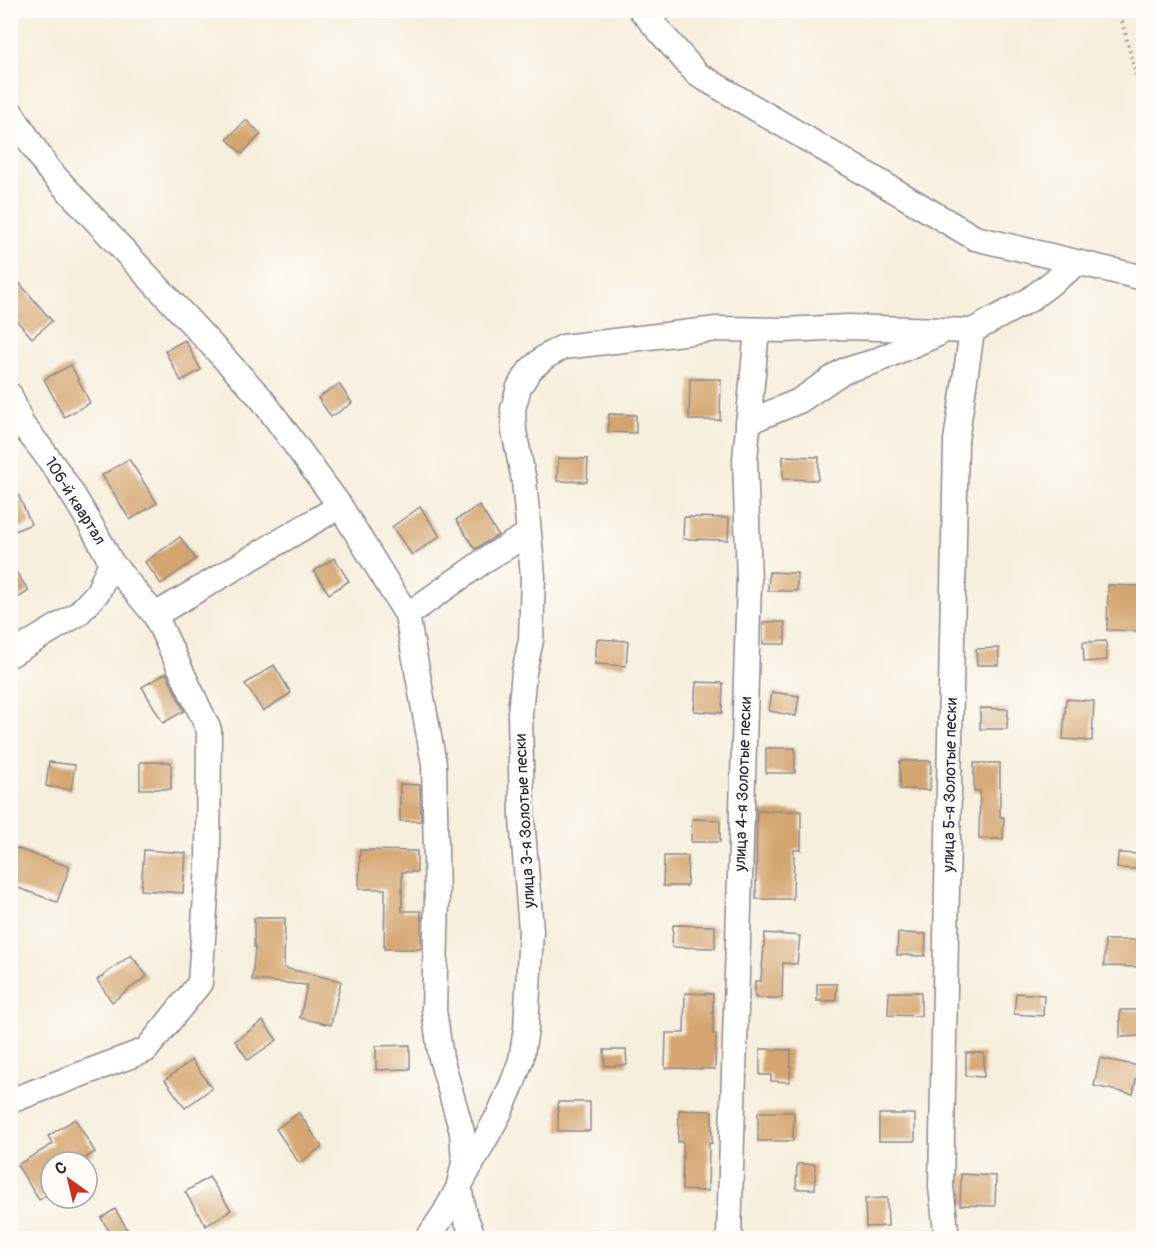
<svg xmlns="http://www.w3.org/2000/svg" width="1154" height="1249" viewBox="0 0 1154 1249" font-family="Pangolin,sans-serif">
<rect width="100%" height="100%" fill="#fdfcf7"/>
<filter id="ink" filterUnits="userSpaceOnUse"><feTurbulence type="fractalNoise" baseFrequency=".0167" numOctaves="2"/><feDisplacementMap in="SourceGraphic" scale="12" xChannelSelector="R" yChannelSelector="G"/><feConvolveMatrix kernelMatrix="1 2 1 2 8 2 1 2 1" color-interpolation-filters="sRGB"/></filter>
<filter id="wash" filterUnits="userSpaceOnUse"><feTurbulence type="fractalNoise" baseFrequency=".008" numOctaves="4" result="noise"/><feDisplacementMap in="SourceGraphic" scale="24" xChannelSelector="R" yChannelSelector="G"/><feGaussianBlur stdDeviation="1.35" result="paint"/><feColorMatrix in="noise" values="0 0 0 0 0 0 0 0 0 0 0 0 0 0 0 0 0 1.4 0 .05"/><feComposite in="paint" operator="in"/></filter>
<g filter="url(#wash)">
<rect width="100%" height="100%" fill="#f7eedc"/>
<g id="blocks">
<g fill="#d4a56f">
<path d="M 246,120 L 261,134 L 242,154 L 227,139 Z"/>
<path d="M 10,272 L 52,321 L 32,338 L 10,313 Z"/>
<path d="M 185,340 L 201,370 L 181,381 L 165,351 Z"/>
<path d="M 71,365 L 90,403 L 64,417 L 44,379 Z"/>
<path d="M 690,379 L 721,379 L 720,420 L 689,420 Z"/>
<path d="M 339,384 L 352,403 L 331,417 L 318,398 Z"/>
<path d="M 609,414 L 636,415 L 636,433 L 608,432 Z"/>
<path d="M 783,456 L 819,457 L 818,480 L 783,479 Z"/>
<path d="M 558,458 L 588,459 L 587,482 L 557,481 Z"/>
<path d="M 129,459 L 157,503 L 130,520 L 102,475 Z"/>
<path d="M 10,475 L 31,524 L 10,533 Z"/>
<path d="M 479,505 L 498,535 L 475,549 L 456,520 Z"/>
<path d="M 420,507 L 440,536 L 412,555 L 392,527 Z"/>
<path d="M 684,517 L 729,518 L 728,540 L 683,539 Z"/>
<path d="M 180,537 L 196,559 L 161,584 L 145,562 Z"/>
<path d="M 334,558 L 349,581 L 329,594 L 314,571 Z"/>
<path d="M 10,563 L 29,591 L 10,603 Z"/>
<path d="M 769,572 L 797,573 L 797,591 L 768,591 Z"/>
<path d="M 1108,585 L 1142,586 L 1141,631 L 1107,630 Z"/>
<rect x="763" y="622" width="22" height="22"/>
<path d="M 597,639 L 628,641 L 626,666 L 595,664 Z"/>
<path d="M 1106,641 L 1107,660 L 1084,662 L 1083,642 Z"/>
<path d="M 999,648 L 999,665 L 977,665 L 976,649 Z"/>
<path d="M 274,665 L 291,693 L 263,711 L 245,684 Z"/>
<path d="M 166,673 L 184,711 L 163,723 L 142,687 Z"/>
<path d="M 696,682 L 723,683 L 722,713 L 694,711 Z"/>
<path d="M 772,692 L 799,696 L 796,716 L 769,711 Z"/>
<path d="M 1066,699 L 1094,701 L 1092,741 L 1063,739 Z"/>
<path d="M 980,708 L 1008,709 L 1007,729 L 980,729 Z"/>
<rect x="766" y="748" width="29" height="25"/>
<path d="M 900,761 L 931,761 L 930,790 L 900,789 Z"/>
<path d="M 49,762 L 75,765 L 71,790 L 46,786 Z"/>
<rect x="140" y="762" width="31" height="27"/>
<path d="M 974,763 L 1000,763 L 1000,817 L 1004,817 L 1003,839 L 979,839 L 980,791 L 974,791 Z"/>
<path d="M 400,784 L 420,785 L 421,821 L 400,821 Z"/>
<path d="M 757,811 L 801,811 L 801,850 L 794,850 L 793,899 L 756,899 Z"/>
<path d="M 692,819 L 720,820 L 720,842 L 691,842 Z"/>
<path d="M 10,846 L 70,867 L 57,902 L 10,885 Z"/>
<path d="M 144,850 L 186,853 L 183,893 L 141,890 Z"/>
<path d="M 360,850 L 417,851 L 417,872 L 402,872 L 402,911 L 421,911 L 421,949 L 384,949 L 385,889 L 359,889 Z"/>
<path d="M 1118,853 L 1138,854 L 1137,869 L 1117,868 Z"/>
<path d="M 664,856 L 688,856 L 687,886 L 663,886 Z"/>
<path d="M 254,918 L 285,918 L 284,968 L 341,981 L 331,1025 L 300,1018 L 307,985 L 252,980 L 255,947 L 254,947 Z"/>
<path d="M 673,925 L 715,926 L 715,948 L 672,947 Z"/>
<path d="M 765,933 L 800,936 L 797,964 L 783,963 L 782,998 L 755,998 L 755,981 L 761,981 Z"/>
<path d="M 898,933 L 926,934 L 925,956 L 897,955 Z"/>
<path d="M 1105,940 L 1139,940 L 1139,967 L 1104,966 Z"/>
<path d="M 131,955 L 147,976 L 112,1002 L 97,980 Z"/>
<path d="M 817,984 L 837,984 L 836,1001 L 817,1001 Z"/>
<path d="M 889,992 L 921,992 L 921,1016 L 888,1015 Z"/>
<path d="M 685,993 L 713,994 L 713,1034 L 716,1034 L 715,1069 L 665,1068 L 666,1033 L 684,1033 Z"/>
<path d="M 1016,993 L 1044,995 L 1043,1016 L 1014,1014 Z"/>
<path d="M 1120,1010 L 1143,1010 L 1143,1036 L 1120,1037 Z"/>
<path d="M 263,1021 L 277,1040 L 248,1060 L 235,1041 Z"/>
<path d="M 410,1045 L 410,1069 L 376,1070 L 376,1046 Z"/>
<path d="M 760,1049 L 791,1050 L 790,1082 L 771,1081 L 771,1075 L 760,1075 Z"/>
<path d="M 604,1050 L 626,1050 L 627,1065 L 605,1066 Z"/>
<path d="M 966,1053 L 984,1053 L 984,1077 L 966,1076 Z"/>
<path d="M 1100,1058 L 1139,1066 L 1133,1094 L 1094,1086 Z"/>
<path d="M 192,1060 L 212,1088 L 185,1108 L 165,1080 Z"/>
<rect x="558" y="1102" width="32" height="29"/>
<path d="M 679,1110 L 712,1111 L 712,1143 L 709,1143 L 708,1191 L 682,1190 L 683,1142 L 678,1142 Z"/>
<path d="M 758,1112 L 794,1112 L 793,1141 L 758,1141 Z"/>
<path d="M 299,1113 L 322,1147 L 299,1163 L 276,1129 Z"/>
<rect x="879" y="1114" width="36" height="27"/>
<path d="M 75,1119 L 95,1152 L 79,1162 L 51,1162 L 51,1192 L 39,1200 L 17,1165 L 53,1144 L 48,1136 Z"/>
<path d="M 797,1164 L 815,1164 L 815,1189 L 796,1189 Z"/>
<path d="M 961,1174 L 996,1176 L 995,1206 L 960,1205 Z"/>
<path d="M 209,1177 L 231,1210 L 206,1226 L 185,1192 Z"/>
<path d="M 887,1198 L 888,1226 L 866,1227 L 865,1199 Z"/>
<path d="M 115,1209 L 127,1229 L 113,1237 L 101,1218 Z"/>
</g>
</g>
</g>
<g filter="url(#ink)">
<use href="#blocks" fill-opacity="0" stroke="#8c888c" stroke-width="1.5"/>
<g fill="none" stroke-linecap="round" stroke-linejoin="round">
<defs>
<g id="minor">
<path d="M 641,10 L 697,74 L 975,238 L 1144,278"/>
<path d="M 10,111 L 48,169 L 261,398 L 340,506 L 407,615 L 434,764 L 437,899 L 434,1010 L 441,1058 L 462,1132 L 464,1163 L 459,1184 L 463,1211 L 474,1238"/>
<path d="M 10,395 L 22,425"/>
<path d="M 748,422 L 799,401 L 843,371 L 873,362 L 938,334"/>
<path d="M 10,426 L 22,425 C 58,466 86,514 111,562 L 98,592 L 78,614 L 10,655"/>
<path d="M 155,615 L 340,506"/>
<path d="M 407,615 L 488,558 L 528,534"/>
<path d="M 10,1101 L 146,1050 L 200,983 L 208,866 L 209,730 L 155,615 L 111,562"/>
<path d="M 428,1238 L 444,1214 L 499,1114 L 513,1082 L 521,1060 L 526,1029 L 531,930 L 522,818 L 520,713 L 524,672 L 531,640 L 533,576 L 524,481 L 514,431 L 513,409 L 519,387 L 530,370 L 545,357 L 563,347 L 717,329 L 784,330 L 847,327 L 972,331 L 1029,300 L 1078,263"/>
<path d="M 732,1238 L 729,1236 L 749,581 L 745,459 L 757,330"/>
<path d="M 947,1238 L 941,1187 L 956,441 L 972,331"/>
</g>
</defs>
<use href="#minor" stroke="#8c888c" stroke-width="27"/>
<path stroke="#8c888c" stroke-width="4" stroke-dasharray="1.5 4.5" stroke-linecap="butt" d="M 1119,10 L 1144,105"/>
<use href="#minor" stroke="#fff" stroke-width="24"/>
</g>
</g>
<g text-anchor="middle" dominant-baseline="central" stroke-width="6" stroke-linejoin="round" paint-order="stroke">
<g font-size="16" fill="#22223b" stroke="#fdfcf7">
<text transform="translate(75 501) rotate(58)">106-й квартал</text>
<text transform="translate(743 784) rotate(-88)">улица 4-я Золотые пески</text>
<text transform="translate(950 785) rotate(-89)">улица 5-я Золотые пески</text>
<text transform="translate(525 821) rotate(-93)">улица 3-я Золотые пески</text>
</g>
</g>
<rect width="1154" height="1249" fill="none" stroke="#fdfcf7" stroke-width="36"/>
<g transform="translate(69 1180) rotate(326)"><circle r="28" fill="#fdfcf7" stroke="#a5a5ac" stroke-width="1.5"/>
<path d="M0-4.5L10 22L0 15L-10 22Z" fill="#c8321e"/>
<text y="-9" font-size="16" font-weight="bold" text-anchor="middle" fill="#22223b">С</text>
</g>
</svg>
